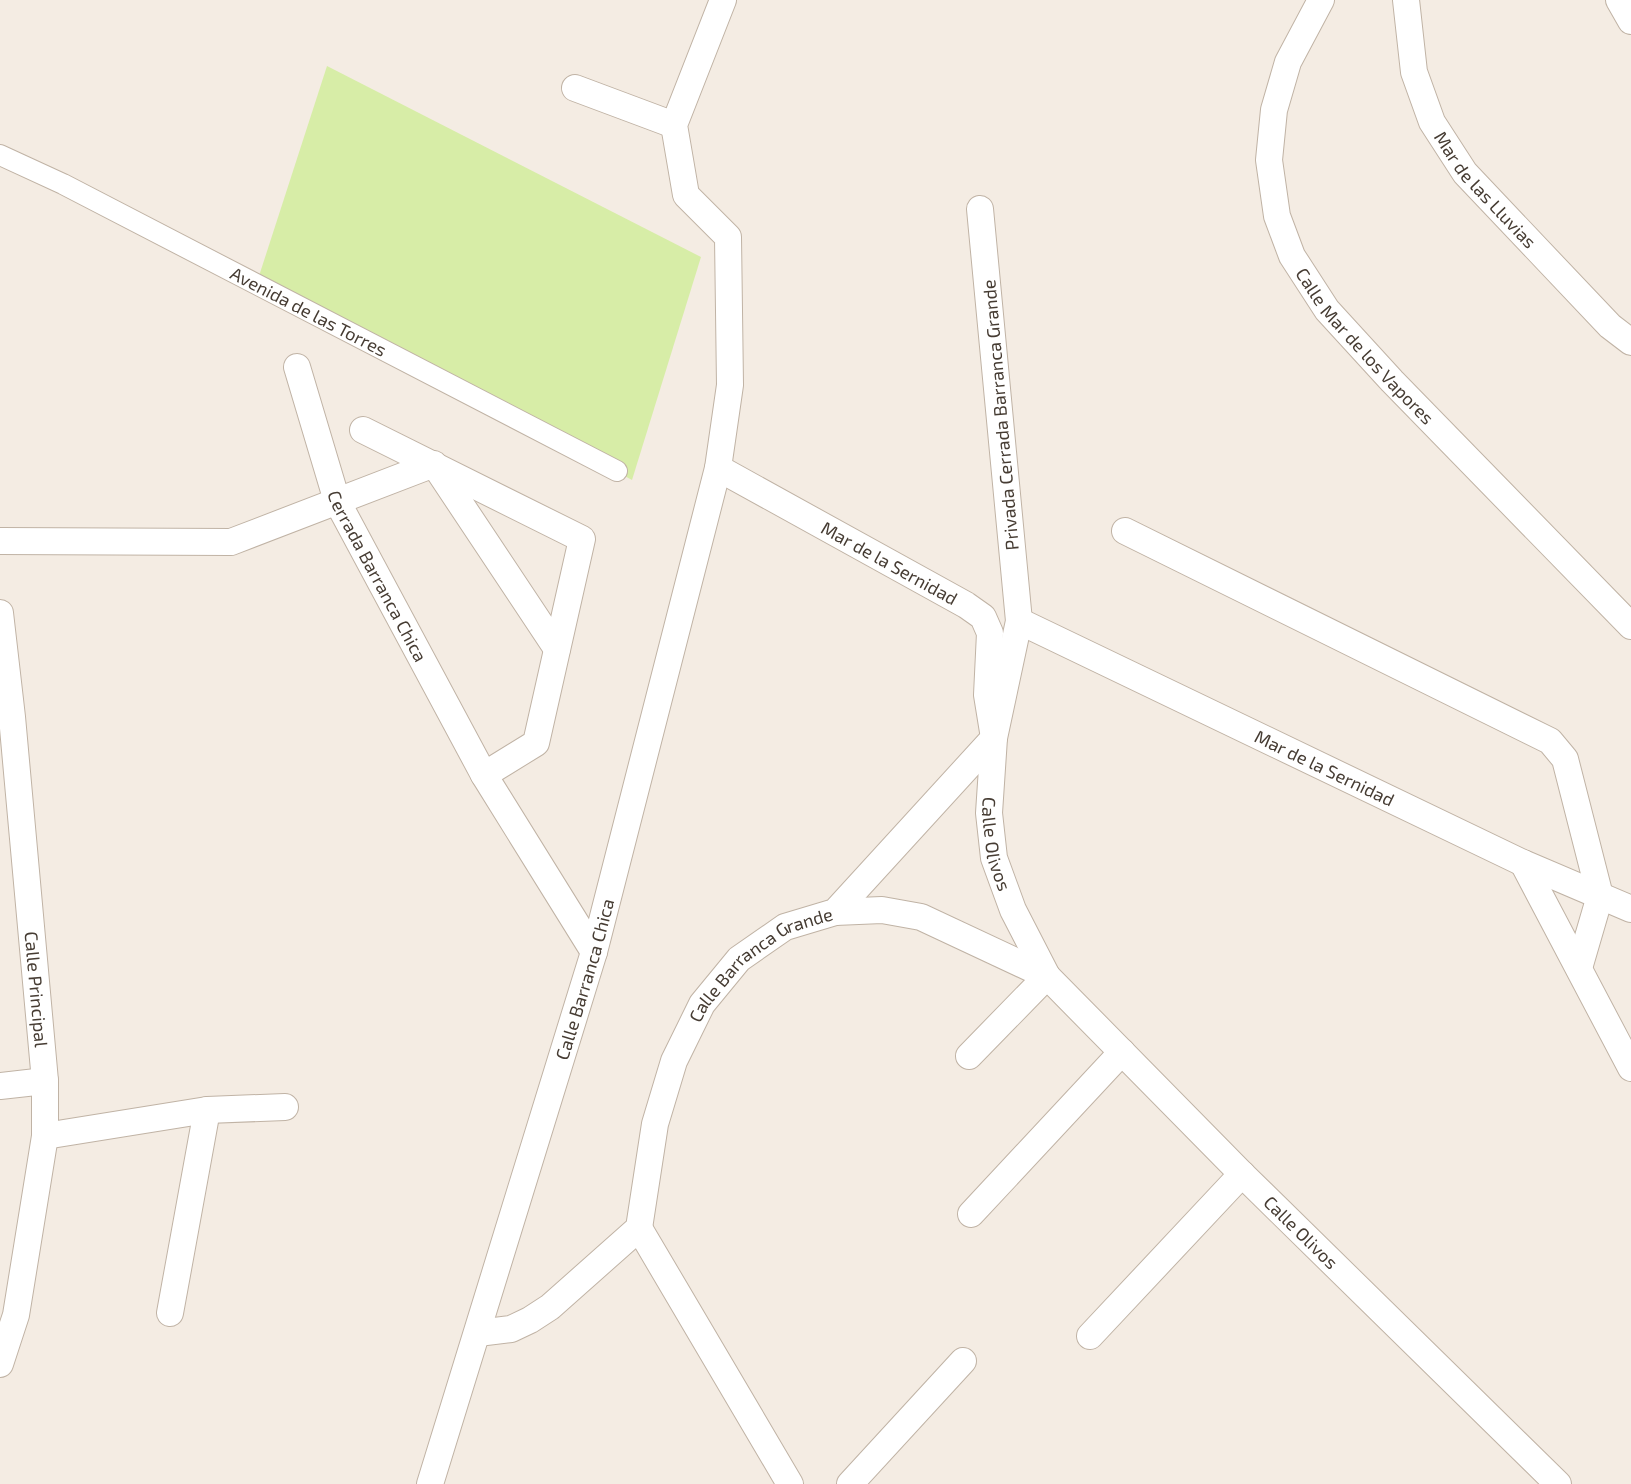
<svg xmlns="http://www.w3.org/2000/svg" width="1631" height="1484" viewBox="0 0 1631 1484" font-family="'Exo 2',sans-serif">
<rect width="100%" height="100%" fill="#f4ece3"/>
<path fill="#d7eda7" d="M 327,66 L 701,257 L 632,480 L 259,276 Z"/>
<g fill="none" stroke-linecap="round" stroke-linejoin="round">
<defs>
<g id="pedestrian">
<path id="s1" d="M 0,155 L 63,184 L 617,471"/>
</g>
<g id="minor">
<path id="s2" d="M 1321,0 L 1288,62 L 1274,110 L 1269,160 L 1277,216 L 1292,256 L 1327,310 L 1392,381 L 1631,626"/>
<path id="s3" d="M 1406,0 L 1414,72 L 1432,122 L 1465,173 L 1610,326 L 1631,342"/>
<path d="M 1619,0 L 1631,21"/>
<path d="M 575,88 L 674,125"/>
<path id="s4" d="M 297,367 L 337,501 L 484,775 L 594,952"/>
<path d="M 363,430 L 582,539 L 536,743 L 484,775"/>
<path id="s5" d="M 718,468 L 966,605 L 983,617 L 990,633 L 987,695 L 994,738 L 989,813 L 994,858 L 1013,910 L 1047,976 L 1242,1174 L 1558,1484"/>
<path d="M 1125,531 L 1550,741 L 1565,759 L 1600,896 L 1579,968"/>
<path d="M 0,541 L 231,542 L 434,464 L 557,649"/>
<path id="s6" d="M 0,613 L 12,717 L 45,1081 L 45,1136 L 16,1315 L 0,1364"/>
<path id="s7" d="M 1019,621 L 1523,863 L 1631,909"/>
<path d="M 1523,863 L 1631,1068"/>
<path d="M 835,912 L 882,910 L 921,917 L 1047,976"/>
<path d="M 969,1056 L 1047,976"/>
<path d="M 0,1086 L 45,1081"/>
<path d="M 45,1136 L 207,1110 L 285,1107"/>
<path d="M 971,1214 L 1122,1052"/>
<path d="M 639,1228 L 790,1484"/>
<path d="M 170,1313 L 207,1110"/>
<path id="s8" d="M 478,1333 L 511,1329 L 530,1320 L 550,1307 L 639,1228 L 655,1124 L 674,1061 L 702,1004 L 739,959 L 785,927 L 835,912 L 994,738 L 1019,621 L 980,209"/>
<path d="M 1090,1336 L 1242,1174"/>
<path id="s9" d="M 430,1484 L 594,952 L 718,468 L 730,385 L 728,237 L 686,195 L 674,125 L 723,0"/>
<path d="M 850,1484 L 963,1361"/>
</g>
</defs>
<use href="#pedestrian" stroke="#c0b3a5" stroke-width="22"/>
<use href="#minor" stroke="#c0b3a5" stroke-width="28"/>
<use href="#pedestrian" stroke="#fff" stroke-width="20"/>
<use href="#minor" stroke="#fff" stroke-width="26"/>
</g>
<g text-anchor="middle" dominant-baseline="central" stroke-width="6" stroke-linejoin="round" paint-order="stroke">
<g font-size="18" fill="#463c33" stroke="#fff">
<text stroke="none"><textPath href="#s3" startOffset="212">Mar de las Lluvias</textPath></text>
<text stroke="none"><textPath href="#s1" startOffset="346">Avenida de las Torres</textPath></text>
<text stroke="none"><textPath href="#s2" startOffset="386">Calle Mar de los Vapores</textPath></text>
<text transform="translate(1000 415) rotate(-95)">Privada Cerrada Barranca Grande</text>
<text stroke="none"><textPath href="#s5" startOffset="196">Mar de la Sernidad</textPath></text>
<text stroke="none"><textPath href="#s4" startOffset="225">Cerrada Barranca Chica</textPath></text>
<text stroke="none"><textPath href="#s7" startOffset="339">Mar de la Sernidad</textPath></text>
<text stroke="none"><textPath href="#s5" startOffset="534">Calle Olivos</textPath></text>
<text stroke="none"><textPath href="#s8" startOffset="504">Calle Barranca Grande</textPath></text>
<text stroke="none"><textPath href="#s9" startOffset="528">Calle Barranca Chica</textPath></text>
<text stroke="none"><textPath href="#s6" startOffset="378">Calle Principal</textPath></text>
<text stroke="none"><textPath href="#s5" startOffset="1038">Calle Olivos</textPath></text>
</g>
</g>
</svg>
